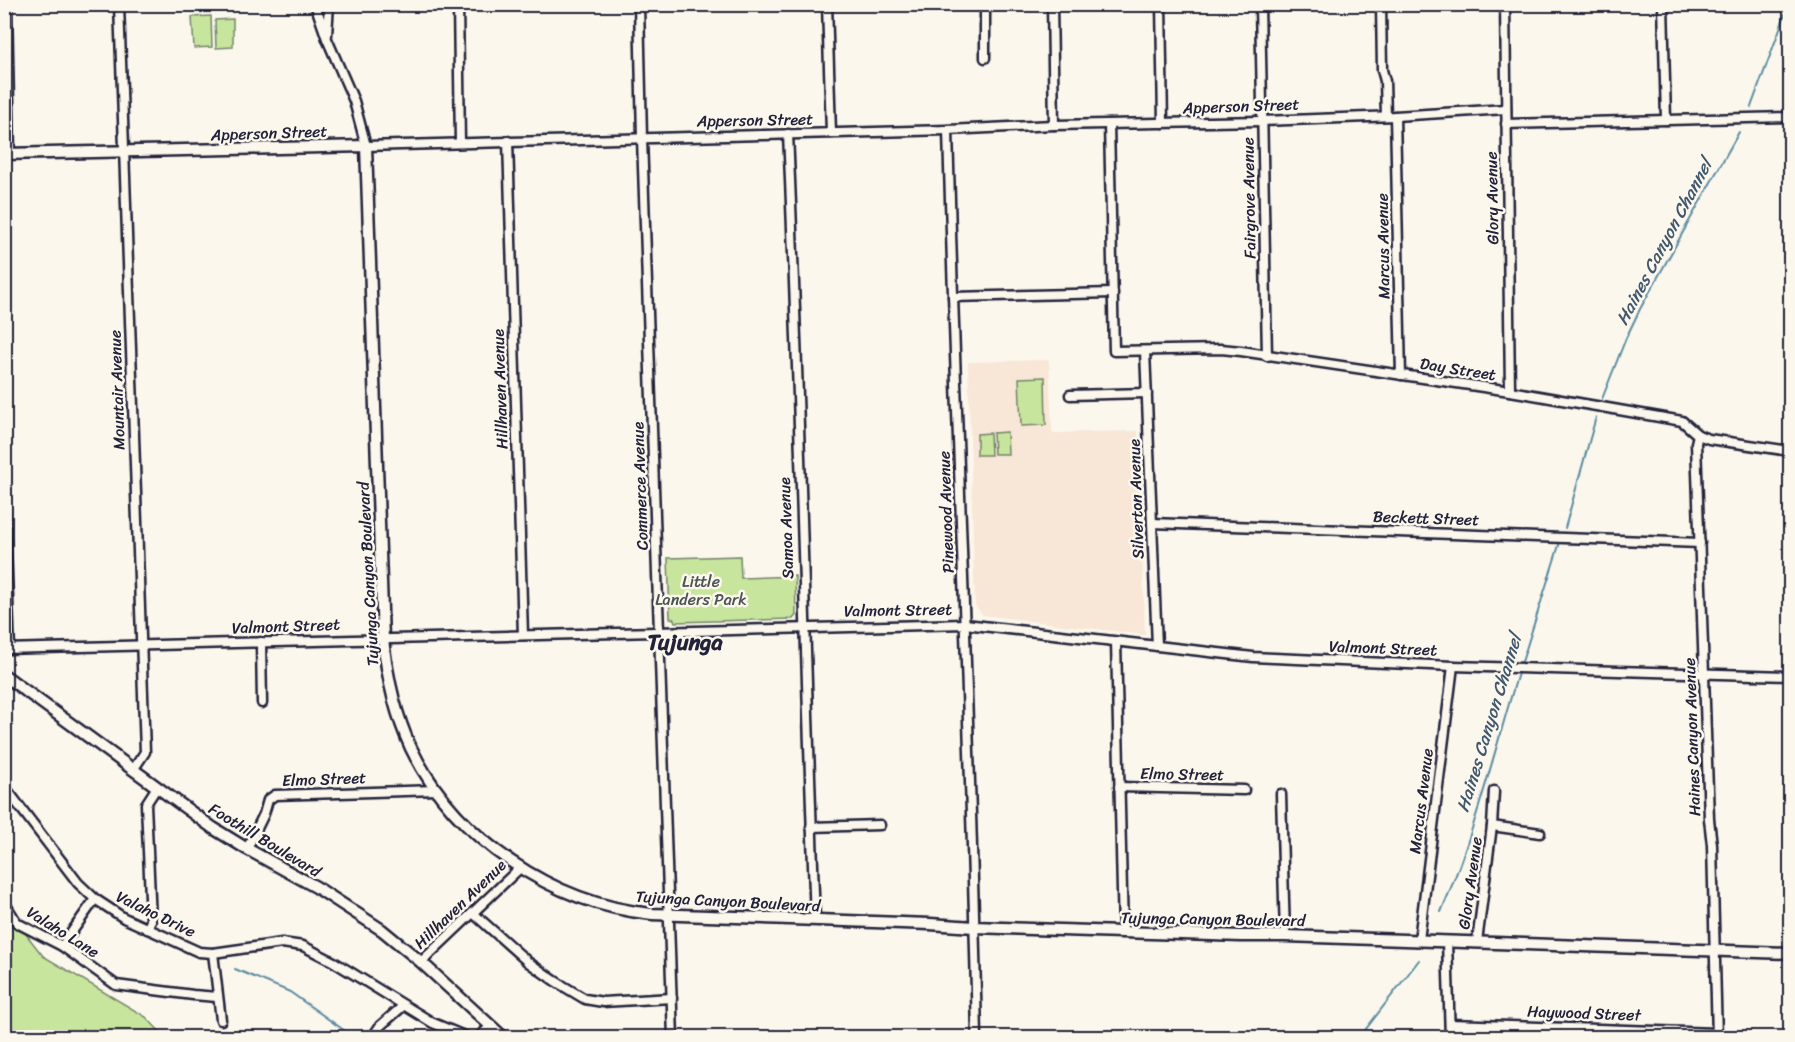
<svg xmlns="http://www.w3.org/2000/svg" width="1795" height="1042" viewBox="0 0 1795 1042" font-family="Sriracha,sans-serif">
<rect width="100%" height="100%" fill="#fbf7ec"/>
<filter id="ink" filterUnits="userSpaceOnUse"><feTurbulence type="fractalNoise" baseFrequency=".0167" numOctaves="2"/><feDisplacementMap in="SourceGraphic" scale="12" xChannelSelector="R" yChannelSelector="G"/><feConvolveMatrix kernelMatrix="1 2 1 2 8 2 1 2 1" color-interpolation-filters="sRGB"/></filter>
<g filter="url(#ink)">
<path fill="#f8e6d7" d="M 1049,360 L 1052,433 L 1138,431 L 1145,635 L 983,615 L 975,606 L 968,362 Z"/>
<g fill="#c7e59c" stroke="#74846c" stroke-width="1.5">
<path d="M 211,16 L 212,47 L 194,48 L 192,17 Z"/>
<path d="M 233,19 L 233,47 L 216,48 L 215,20 Z"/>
<path d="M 1045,377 L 1046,425 L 1021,426 L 1019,378 Z"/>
<path d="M 1007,432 L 1008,454 L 994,454 L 993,433 Z"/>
<path d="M 990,433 L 991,455 L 977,455 L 977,434 Z"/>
<path d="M 740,556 L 741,578 L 795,576 L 796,615 L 793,619 L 675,622 L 674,619 L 670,618 L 668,558 Z"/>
<path d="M 4,906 L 43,956 L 146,1017 L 165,1037 L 5,1037 Z"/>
</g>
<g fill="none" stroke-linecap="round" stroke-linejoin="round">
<g stroke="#5d8ca1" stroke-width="2">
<path d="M 1751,107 L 1789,4"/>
<path d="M 1602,399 L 1626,338 L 1640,309 L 1739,132"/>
<path d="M 1565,528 L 1596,417"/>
<path d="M 1521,665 L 1560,542"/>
<path d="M 1441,912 C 1474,836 1495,749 1519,670"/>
<path d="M 235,969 L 290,992 L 355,1038"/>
<path d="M 1359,1038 L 1419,960"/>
</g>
<defs>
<g id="minor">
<path d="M 7,4 L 10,154"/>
<path d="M 119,4 L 145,752 L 133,770"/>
<path d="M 315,4 L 327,39 L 354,101 L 366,146 L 948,130 L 1054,125 L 1262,121 L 1395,116 L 1506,109"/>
<path d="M 458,4 L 460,143"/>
<path d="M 639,4 L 642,138 L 673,1038"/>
<path d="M 827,4 L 831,133"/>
<path d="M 1052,4 L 1054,125"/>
<path d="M 1161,4 L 1163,123"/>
<path d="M 1260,4 L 1267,356"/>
<path d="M 1381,4 L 1382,70 L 1385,81 L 1386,116"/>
<path d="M 1505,4 L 1510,391"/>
<path d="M 1663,4 L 1666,120"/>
<path d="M 327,35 L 329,4"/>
<path d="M 985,58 L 985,13 L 986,8 L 992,4"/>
<path d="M 1395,116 L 1401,375"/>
<path d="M 1109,124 L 1114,351 L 1221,349 L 1241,351 L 1510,391 L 1682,421 L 1698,435 L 1709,439 L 1790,451"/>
<path d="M 1506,124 L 1790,117"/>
<path d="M 948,130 C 956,433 971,735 977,1038"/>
<path d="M 788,134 C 800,396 805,658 815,920"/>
<path d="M 508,141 L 523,635"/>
<path d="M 953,297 L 1113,293"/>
<path d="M 1145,351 L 1157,646"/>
<path d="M 1070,395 L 1147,393"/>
<path d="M 1698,435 L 1696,443 L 1709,819 L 1712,845 L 1717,1038"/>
<path d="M 4,496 L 10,649"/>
<path d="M 1152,523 L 1700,543"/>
<path d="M 261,642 L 262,703"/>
<path d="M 1116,642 L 1123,932"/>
<path d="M 4,649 L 965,624 L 1253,657 L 1453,666 L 1790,676"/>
<path d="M 4,786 L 78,883 L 95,899 L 124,918 L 199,952 L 213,953 L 282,943 L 303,946 L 334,962 L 433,1023 L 469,1038"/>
<path d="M 1119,787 L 1244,790"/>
<path d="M 1281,794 L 1285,936"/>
<path d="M 1492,826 L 1540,833"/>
<path d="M 811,827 L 880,825"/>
<path d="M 247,849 L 264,814 L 268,800 L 275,795 L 437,790"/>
<path d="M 4,902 L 17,923 L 62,946 L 116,985 L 193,995 L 217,997"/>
<path d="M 473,913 L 528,962 L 555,981 L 585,999 L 603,1002 L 672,998"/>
<path d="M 147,929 L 151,921 L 146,804 L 157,787"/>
<path d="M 1419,940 L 1453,666"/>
<path d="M 1447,941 L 1450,1038"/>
<path d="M 1477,942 L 1492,826 L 1494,791"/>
<path d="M 62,946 L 95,899"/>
<path d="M 213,953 L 221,1020"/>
<path d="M 421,962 L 521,867"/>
<path d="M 1450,1024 L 1716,1033"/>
<path d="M 372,1038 L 380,1026 L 403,1006"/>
<path d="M 478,1038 L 491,1026"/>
</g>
<g id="major">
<path d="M 4,154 L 366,146 L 383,639 C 387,676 395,714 411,748 C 455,839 553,904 652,914 L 930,924 L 974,927 L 1241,936 L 1285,936 L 1790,953"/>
<path d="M 4,675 L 213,828 L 247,849 L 316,887 L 382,930 L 421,962 L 504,1038"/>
</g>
</defs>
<use href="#minor" stroke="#22223b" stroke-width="13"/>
<use href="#major" stroke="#22223b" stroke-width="15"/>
<use href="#minor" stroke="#fbf7ec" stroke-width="8"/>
<use href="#major" stroke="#fbf7ec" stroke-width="10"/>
</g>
</g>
<g text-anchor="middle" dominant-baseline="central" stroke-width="5" stroke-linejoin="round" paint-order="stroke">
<g font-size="16" fill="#22223b" stroke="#fbf7ec">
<text transform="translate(1241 106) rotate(-2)">Apperson Street</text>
<text transform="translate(755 120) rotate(-1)">Apperson Street</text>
<text transform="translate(269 133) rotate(-2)">Apperson Street</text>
<text transform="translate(1249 198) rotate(-91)">Fairgrove Avenue</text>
<text transform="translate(1492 198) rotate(-91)">Glory Avenue</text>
<text transform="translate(1383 246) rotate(-91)">Marcus Avenue</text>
<text transform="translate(1458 369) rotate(9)">Day Street</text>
<text transform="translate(500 389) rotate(-92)">Hillhaven Avenue</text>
<text transform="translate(117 390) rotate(-92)">Mountair Avenue</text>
<text transform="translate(640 486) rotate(-92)">Commerce Avenue</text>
<text transform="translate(1136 499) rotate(-92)">Silverton Avenue</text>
<text transform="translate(946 512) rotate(-92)">Pinewood Avenue</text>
<text transform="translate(1426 518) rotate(2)">Beckett Street</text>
<text transform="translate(786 528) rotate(-92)">Samoa Avenue</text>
<text transform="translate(368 574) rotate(-93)">Tujunga Canyon Boulevard</text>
<text transform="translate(898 610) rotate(-1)">Valmont Street</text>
<text transform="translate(286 626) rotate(-2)">Valmont Street</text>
<text transform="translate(1383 648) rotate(2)">Valmont Street</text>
<text transform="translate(1692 737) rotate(-92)">Haines Canyon Avenue</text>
<text transform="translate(1182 774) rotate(1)">Elmo Street</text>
<text transform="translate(324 779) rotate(-2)">Elmo Street</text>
<text transform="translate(1421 801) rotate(-83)">Marcus Avenue</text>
<text transform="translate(265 840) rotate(31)">Foothill Boulevard</text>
<text transform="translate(1470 883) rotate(-82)">Glory Avenue</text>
<text transform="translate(728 901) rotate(3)">Tujunga Canyon Boulevard</text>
<text transform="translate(460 904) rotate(-44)">Hillhaven Avenue</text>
<text transform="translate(156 914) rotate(26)">Valaho Drive</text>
<text transform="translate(1213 919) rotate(1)">Tujunga Canyon Boulevard</text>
<text transform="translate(63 932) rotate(32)">Valaho Lane</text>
<text transform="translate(1584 1013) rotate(2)">Haywood Street</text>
</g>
<g font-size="16" fill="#4b5353" stroke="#fbf7ec">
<text x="701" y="581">Little<tspan x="701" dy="18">Landers Park</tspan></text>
</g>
<g font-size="18" font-style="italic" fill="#40576e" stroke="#fbf7ec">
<text transform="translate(1664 242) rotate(-62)">Haines Canyon Channel</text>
<text transform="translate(1489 723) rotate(-73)">Haines Canyon Channel</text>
</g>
<g font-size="22" font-weight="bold" fill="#22223b" stroke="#fbf7ec">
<text x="685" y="642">Tujunga</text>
</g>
</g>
<rect width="1795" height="1042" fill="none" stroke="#fbf7ec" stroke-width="24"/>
<rect x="12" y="12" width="1771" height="1018" fill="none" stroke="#22223b" stroke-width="2" filter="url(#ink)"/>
</svg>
